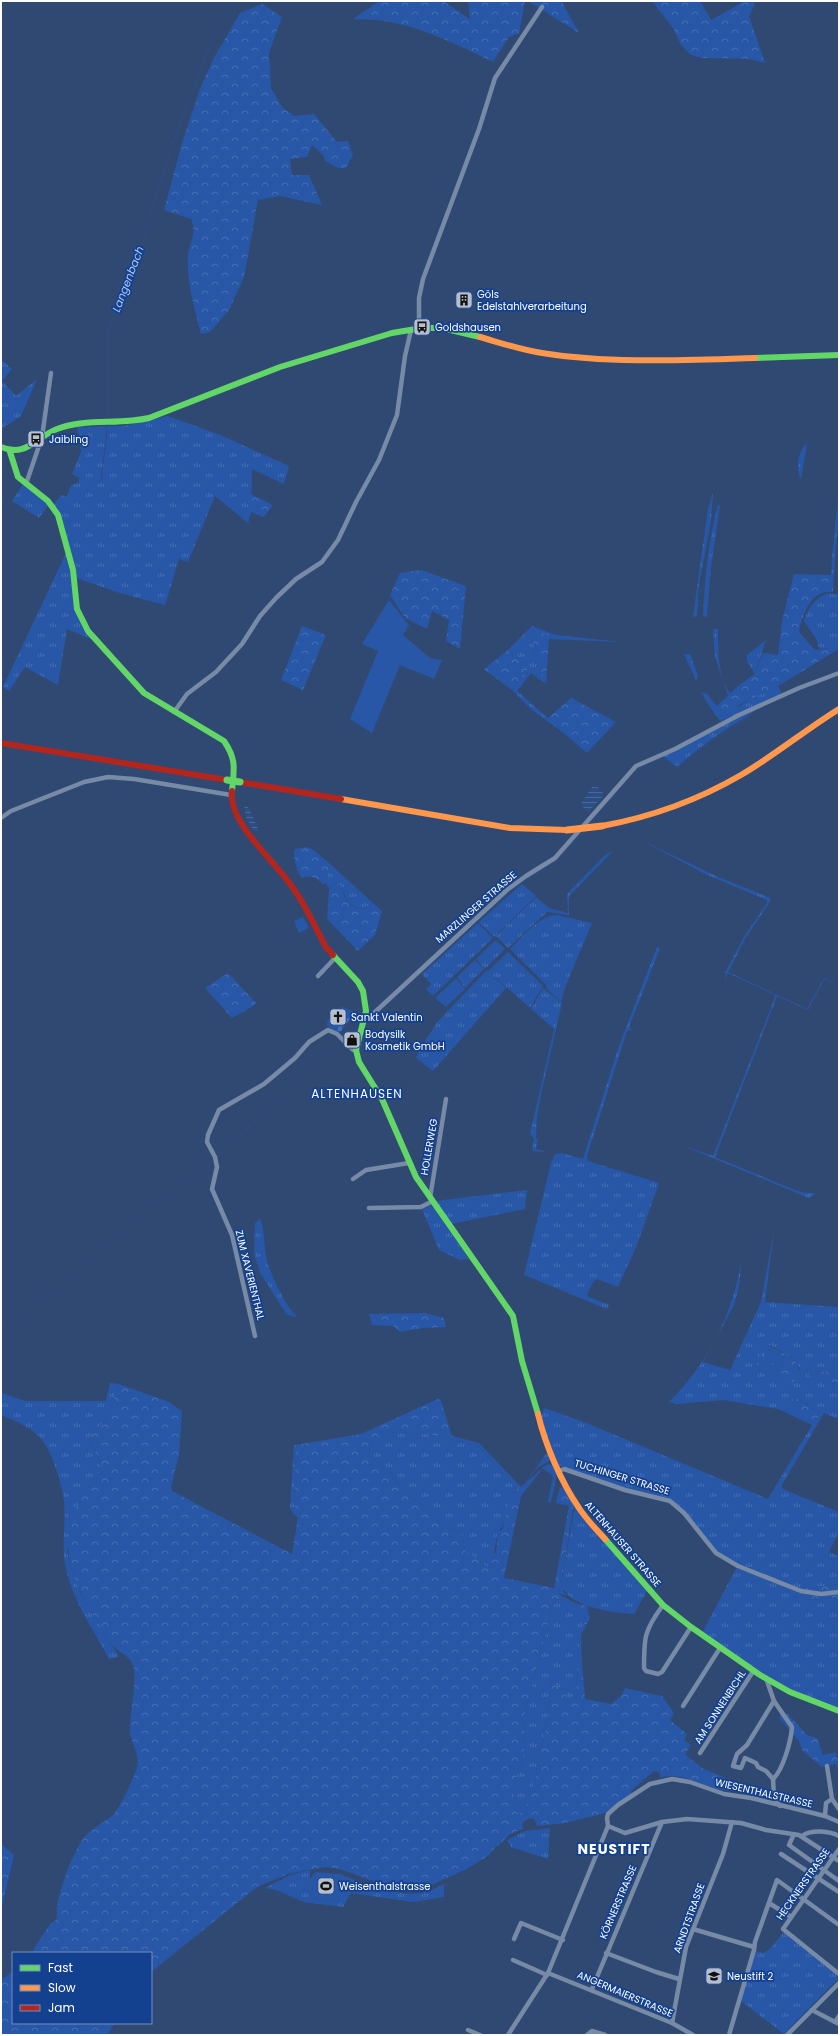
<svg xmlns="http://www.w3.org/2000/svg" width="840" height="2036" viewBox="0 0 840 2036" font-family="Poppins,sans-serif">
<defs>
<pattern id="grass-tufts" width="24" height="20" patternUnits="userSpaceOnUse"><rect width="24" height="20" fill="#2757a6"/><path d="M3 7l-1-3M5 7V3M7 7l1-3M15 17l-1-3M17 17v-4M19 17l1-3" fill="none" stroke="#4770b3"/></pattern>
<pattern id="forest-crowns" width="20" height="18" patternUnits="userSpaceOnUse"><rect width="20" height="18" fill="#2757a6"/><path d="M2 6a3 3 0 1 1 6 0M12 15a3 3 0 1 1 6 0" fill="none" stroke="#4770b3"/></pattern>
<pattern id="cemetery-stones" width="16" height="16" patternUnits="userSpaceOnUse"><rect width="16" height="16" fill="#2757a6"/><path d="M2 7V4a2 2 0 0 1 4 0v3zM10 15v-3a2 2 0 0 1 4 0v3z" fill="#4770b3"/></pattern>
<pattern id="water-rules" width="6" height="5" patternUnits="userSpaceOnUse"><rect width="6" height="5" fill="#2d4d85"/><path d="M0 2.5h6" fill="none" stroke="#4c6897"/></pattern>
</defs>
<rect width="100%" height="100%" fill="#304973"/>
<g fill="url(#grass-tufts)" fill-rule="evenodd">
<path d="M 3,361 L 12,369 L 2,381 L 16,396 L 37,379 L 21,416 L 1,429 L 1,363 Z"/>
<path d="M 167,416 L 218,434 L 289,466 L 284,484 L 252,469 L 251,512 L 248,523 L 215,496 L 188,562 L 179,559 L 165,605 L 120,593 L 76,578 L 63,522 L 54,504 L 61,495 L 67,497 L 71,485 L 78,483 L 79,478 L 72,474 L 81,452 L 77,427 L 124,426 Z"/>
<path d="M 807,443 L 801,479 C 795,469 798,450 807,443 Z"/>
<path d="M 23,484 L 50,503 L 39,518 L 12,501 Z"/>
<path d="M 839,490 L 839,517 L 835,558 L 832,558 Z"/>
<path d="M 713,492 L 711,521 L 699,584 L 697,616 L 693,617 L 708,509 Z"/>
<path d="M 718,505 L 720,506 L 711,566 L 707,617 L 703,616 C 705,578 708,541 718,505 Z"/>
<path d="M 67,551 L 76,609 L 93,640 L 67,629 L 58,685 L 25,667 L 9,691 L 3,687 Z"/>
<path d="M 828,593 L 839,595 L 839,643 L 830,648 L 819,649 L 817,640 L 804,621 C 807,609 816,597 828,593 Z"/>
<path d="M 532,626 L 556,635 L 622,642 L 549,639 L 549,637 L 532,627 L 535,654 L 546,684 L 531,673 L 517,691 L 568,736 L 532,710 L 512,690 L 529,667 L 508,650 Z"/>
<path d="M 713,629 L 718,629 C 718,647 718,679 730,693 L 728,695 L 715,657 Z"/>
<path d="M 766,640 L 755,674 L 747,661 L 747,655 Z"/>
<path d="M 778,686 L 782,694 L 723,720 L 720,721 L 710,707 L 715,711 L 740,706 L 748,700 Z"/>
<path d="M 757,709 C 748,717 738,721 728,728 C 711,739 694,752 678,766 L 676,766 L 663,756 L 730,721 Z"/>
<path d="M 643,841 L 716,876 L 770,898 L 771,900 L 745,939 L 728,972 L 807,1009 L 824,978 L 839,986 L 824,979 L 808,1010 L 777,996 L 715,1157 L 795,1190 L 806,1193 L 815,1193 L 809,1198 L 681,1145 L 713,1156 L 774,1000 L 775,995 L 728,973 L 724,981 L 726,975 L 723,971 L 726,971 L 744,937 L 767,903 L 767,900 L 705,874 Z"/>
<path d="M 613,851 L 569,896 L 569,915 L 547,912 L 508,948 L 496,936 L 536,897 L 549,908 L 568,913 L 567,894 L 605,855 Z"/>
<path d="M 329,863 L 373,903 L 361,909 C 348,905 345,899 341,886 L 335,884 L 329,888 L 326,883 Z"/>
<path d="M 522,884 L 536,896 L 494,937 L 479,922 Z"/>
<path d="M 557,915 L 592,923 L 564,990 L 561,1002 L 546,988 L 547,986 L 510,949 C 522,938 539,915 557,915 Z"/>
<path d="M 478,923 L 493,938 L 433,996 L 426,989 L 431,984 L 422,974 Z"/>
<path d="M 496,940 L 505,949 L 485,969 L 476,959 Z"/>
<path d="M 657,947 L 660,948 L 629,1027 L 632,1029 L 627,1031 L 587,1156 L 588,1161 L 659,1183 L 637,1245 L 618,1287 L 597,1279 C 592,1282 589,1290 587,1296 L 609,1305 L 607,1309 L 524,1275 L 551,1163 L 555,1154 L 561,1153 L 583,1159 L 619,1046 Z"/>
<path d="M 508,952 L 543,986 L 530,1008 L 488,971 Z"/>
<path d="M 475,960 L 484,969 L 465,988 L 457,977 Z"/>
<path d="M 487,970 L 506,988 L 433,1071 L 416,1058 L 418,1052 L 438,1021 Z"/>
<path d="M 543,988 L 562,1003 L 541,1094 L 537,1116 L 536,1139 L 538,1139 L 536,1149 L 544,1151 L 544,1152 L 532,1151 L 534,1138 L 530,1134 L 554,1029 L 531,1009 Z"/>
<path d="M 527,1190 L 525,1209 L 451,1224 L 435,1201 Z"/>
<path d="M 433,1205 L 469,1259 L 460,1260 L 439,1250 L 422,1209 Z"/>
<path d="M 260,1219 C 265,1230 264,1249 267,1261 C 271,1275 287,1310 298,1317 L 287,1315 L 260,1273 L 254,1253 L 255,1223 Z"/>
<path d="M 774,1230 L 765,1302 L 839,1307 L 839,1371 L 812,1372 L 808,1375 L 827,1382 L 839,1382 L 839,1419 L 824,1413 L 782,1485 L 782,1488 L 785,1490 L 839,1512 L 839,1532 L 829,1552 L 839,1556 L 839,1584 L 799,1589 L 747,1569 L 720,1555 L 686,1513 L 663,1497 L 624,1488 L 560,1466 C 553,1450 536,1426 544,1408 L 584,1422 L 768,1499 L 812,1425 L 778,1409 L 723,1400 L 678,1404 L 669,1402 C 708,1364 734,1311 742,1258 L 739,1286 L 734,1305 L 703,1362 L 730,1370 L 761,1302 ZM 770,1345 L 795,1359 L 800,1370 L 756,1362 ZM 798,1399 L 820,1413 L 817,1419 L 794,1413 Z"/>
<path d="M 770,1350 L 782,1357 L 784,1362 L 782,1365 L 768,1364 L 763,1361 L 763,1354 Z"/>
<path d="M 110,1383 L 119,1384 L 108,1417 L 90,1437 L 101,1467 L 74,1514 L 67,1552 L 72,1571 L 80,1592 L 119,1657 L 109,1659 C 94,1630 73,1601 66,1569 C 61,1547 66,1524 64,1502 C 63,1487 52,1452 42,1440 C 32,1427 15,1421 1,1415 L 1,1393 L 25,1401 L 106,1401 Z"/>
<path d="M 397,1432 L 429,1434 L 478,1446 L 517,1488 L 518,1490 L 511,1494 L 506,1518 L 497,1536 L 493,1559 L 487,1567 L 465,1551 L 462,1532 L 445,1528 L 432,1516 L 421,1504 L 406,1493 L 388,1469 L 376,1461 L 369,1450 C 372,1435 384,1434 397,1432 Z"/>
<path d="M 296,1445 L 294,1515 L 290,1508 L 294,1446 Z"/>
<path d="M 549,1450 L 551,1460 L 537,1468 L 522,1487 Z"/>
<path d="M 549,1464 L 553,1466 L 557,1474 L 551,1502 L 548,1502 L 553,1476 L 542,1468 Z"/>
<path d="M 575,1506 L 586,1521 L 647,1591 L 634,1614 C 614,1613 567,1607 561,1584 Z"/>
<path d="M 737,1567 L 793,1590 L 807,1600 L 839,1598 L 839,1710 L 805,1697 L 764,1675 L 702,1633 Z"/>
<path d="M 563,1599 C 573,1603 582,1609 586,1619 L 580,1634 L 576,1694 L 572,1699 L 568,1699 L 552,1681 C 548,1723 539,1774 524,1815 L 521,1816 L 517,1813 L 513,1789 L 524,1753 L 525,1714 L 552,1607 L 556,1600 Z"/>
<path d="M 550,1828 L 548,1859 L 511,1847 L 507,1840 L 525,1831 Z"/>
<path d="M 310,1870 L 310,1879 L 315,1872 L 311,1898 L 337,1901 L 340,1874 C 363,1884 405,1900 430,1891 C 435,1889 439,1886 444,1884 L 444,1897 L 413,1902 L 351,1893 L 343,1907 L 304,1902 L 276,1890 L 265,1888 L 290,1875 Z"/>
<path d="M 784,1932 L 836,1974 L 838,1979 L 784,2034 L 741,2001 L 756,1951 L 763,1953 L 770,1949 Z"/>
</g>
<g fill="url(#forest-crowns)" fill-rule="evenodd">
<path d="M 379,1 L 443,1 L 470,19 L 468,1 L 525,1 L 519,33 L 509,37 L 493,62 C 458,45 423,27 384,21 C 374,19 364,20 353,19 Z"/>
<path d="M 528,1 L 564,1 L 563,4 L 579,33 Z"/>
<path d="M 652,1 L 700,1 L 711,20 L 745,1 L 754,1 L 755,4 L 749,16 L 765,63 L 750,59 L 704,58 L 691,55 L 681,45 L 673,28 Z"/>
<path d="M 262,4 L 282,17 L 269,53 L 271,88 L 282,107 L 294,116 L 314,114 L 337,142 L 348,141 L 353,155 L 346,168 L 338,168 L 325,161 L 323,155 L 312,145 L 307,157 L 290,159 L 292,175 L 309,175 L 322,205 L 280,196 L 258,200 L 244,277 L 229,310 L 210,332 L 201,334 C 195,310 186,280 188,255 C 190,240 197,234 191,219 L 164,210 L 182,143 L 201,86 L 214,58 L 240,13 Z"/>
<path d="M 251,494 L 273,505 L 264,517 L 251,512 Z"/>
<path d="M 832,558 L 835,558 L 833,592 C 811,589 802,615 799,632 L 815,650 L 830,648 L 839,643 L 839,649 L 778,686 L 748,700 L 729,711 L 718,715 L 710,707 L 701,692 L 707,694 L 717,706 L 739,685 L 755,674 L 763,653 L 778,655 L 782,621 L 794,574 L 831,575 Z"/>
<path d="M 421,570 L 466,586 L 460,649 L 446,641 L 449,620 L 432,611 L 427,629 L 405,618 L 390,595 L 400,573 Z"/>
<path d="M 302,626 L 326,635 L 303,690 L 281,680 Z"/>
<path d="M 532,626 L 549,637 L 546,684 L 535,654 Z"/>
<path d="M 508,650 L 529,667 L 512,690 L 484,669 Z"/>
<path d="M 684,654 L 690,654 L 698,676 L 696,680 Z"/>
<path d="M 571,698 L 616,722 L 587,753 L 547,719 Z"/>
<path d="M 307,847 L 312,849 L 329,863 L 326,883 L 323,884 C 316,877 311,875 302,878 C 297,872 292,856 295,849 Z"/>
<path d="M 335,884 L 341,886 C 344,899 348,906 361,909 L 373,903 L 382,911 L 375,935 L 358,951 L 327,919 L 329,888 Z"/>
<path d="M 228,973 L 257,1004 L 232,1018 L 205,988 Z"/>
<path d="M 425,1313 L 444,1318 L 446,1327 L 423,1328 L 400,1332 L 393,1326 L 372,1325 L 369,1314 Z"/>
<path d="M 768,1345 L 795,1359 L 800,1373 L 792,1383 L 757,1365 L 757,1359 ZM 770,1350 L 782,1357 L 784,1362 L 782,1365 L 768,1364 L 763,1361 L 763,1354 Z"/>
<path d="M 839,1371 L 839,1382 L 827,1382 L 808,1376 L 812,1372 Z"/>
<path d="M 119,1384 L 169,1402 L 182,1411 L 179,1455 L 171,1487 L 172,1491 L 292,1554 L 298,1517 L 294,1515 L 296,1445 L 361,1434 L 440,1398 L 452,1436 L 479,1443 L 521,1487 L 543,1468 L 521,1496 L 504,1578 L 554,1588 L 569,1506 L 556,1503 L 560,1487 L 566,1490 L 574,1504 L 561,1584 L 563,1591 L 567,1596 L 557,1593 L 575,1603 L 587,1606 L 590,1618 L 581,1635 L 582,1665 L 585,1699 L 611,1704 L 622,1695 L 625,1688 L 662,1696 L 674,1713 L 670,1720 L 687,1734 L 684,1740 L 691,1745 L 685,1754 L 702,1768 L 735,1782 L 734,1791 C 709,1792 682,1769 660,1778 L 660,1773 L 654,1771 L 631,1791 L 632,1793 L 605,1813 L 565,1823 L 537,1826 L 534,1819 L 530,1818 L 522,1822 L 523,1829 L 510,1834 L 498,1846 L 496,1846 L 489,1855 L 467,1869 L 431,1885 L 416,1890 L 392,1888 L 340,1869 L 325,1867 L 288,1874 L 257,1887 L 151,1972 L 151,1953 L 31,1953 L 50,1924 L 57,1919 C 54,1899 73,1851 86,1835 C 94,1827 105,1822 113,1815 C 120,1808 138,1771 138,1761 C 137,1751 131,1741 130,1732 C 129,1716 138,1679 133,1665 C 129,1654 116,1652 110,1642 C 86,1602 55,1563 74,1514 C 80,1498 92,1482 101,1467 L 90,1437 L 108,1417 ZM 397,1432 L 429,1434 L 478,1446 L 517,1488 L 517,1491 L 511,1494 L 502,1530 L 496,1532 C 500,1542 495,1559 487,1567 L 465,1551 L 462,1532 L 445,1528 L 432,1516 L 421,1504 L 406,1493 L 388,1469 L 376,1461 L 369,1450 C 372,1435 384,1434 397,1432 ZM 563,1599 C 573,1603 582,1609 586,1619 L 580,1634 L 576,1693 L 572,1699 L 568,1699 L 552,1680 C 548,1723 539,1774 524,1814 L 521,1816 L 517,1813 L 513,1789 L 524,1753 L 525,1714 L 552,1607 L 556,1600 Z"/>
<path d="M 798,1399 L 820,1413 L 817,1419 C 809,1420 788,1413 787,1405 L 791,1400 Z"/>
<path d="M 839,1584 L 839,1598 L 807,1600 L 791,1590 Z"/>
<path d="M 780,1714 L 788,1714 L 807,1735 L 817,1738 L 823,1755 L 835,1752 L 839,1761 L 839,1773 L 836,1764 L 822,1767 L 802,1750 L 799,1741 L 780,1719 Z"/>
<path d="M 1,1844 L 14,1855 L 1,1910 Z"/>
<path d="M 13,1971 L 13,2023 L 115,2023 L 107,2035 L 1,2035 L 1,1980 Z"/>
</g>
<path fill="url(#cemetery-stones)" d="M 342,1007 L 355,1012 L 339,1034 L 327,1026 L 328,1020 Z"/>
<g fill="#2757a6">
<path d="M 389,600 L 409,625 L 403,635 L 430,658 L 442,660 L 434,679 L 400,665 L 372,733 L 350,719 L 378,651 L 362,644 Z"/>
<path d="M 303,917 L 309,928 L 299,933 L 294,921 Z"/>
<path d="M 456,978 L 465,989 L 446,1007 L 435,998 Z"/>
<path d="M 315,1872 L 340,1874 L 337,1901 L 311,1898 Z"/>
</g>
<g fill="url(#water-rules)">
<path d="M 592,787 L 598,787 L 603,793 L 603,796 L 588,812 L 582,806 L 582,802 Z"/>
<path d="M 245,806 L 249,808 L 259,831 L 254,831 C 250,825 243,814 245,806 Z"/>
</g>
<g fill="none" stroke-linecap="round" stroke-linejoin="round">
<g stroke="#2d4d85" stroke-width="1">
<path d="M 174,140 L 215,32 L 232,1"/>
<path d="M 107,420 L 108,330 L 144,238 L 173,140"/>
<path d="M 101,481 L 107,430"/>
<path d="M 831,673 L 839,669"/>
<path d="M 784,697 L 802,689"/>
<path d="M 634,772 C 641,766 659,756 667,760 C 671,762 673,766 677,768 L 700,749 L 737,724 L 749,718 L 761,707"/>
<path d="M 591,824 L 618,792"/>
<path d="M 429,966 L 518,885 L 557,860 L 585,831"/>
<path d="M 369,1023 L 382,1008"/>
<path d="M 218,1157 L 340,1039"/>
<path d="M 146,1212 L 214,1160"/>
<path d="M 62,1282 L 143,1214"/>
<path d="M 1,1339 L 60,1284"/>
</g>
<g stroke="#778aa6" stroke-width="4.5">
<path d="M 419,329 L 419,298 L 423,279 L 479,129 L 495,78 L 542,7"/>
<path d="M 26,484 L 42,437 L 51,373"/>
<path d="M 174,712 L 187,694 L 216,672 L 242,644 L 260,616 L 276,598 L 296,579 L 322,562 L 338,540 L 356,502 L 379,460 L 397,415 L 405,356 L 411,330"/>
<path d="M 1,818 L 11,811 L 84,782 L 108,777 L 134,779 L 231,795"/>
<path d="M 318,976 L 335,958"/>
<path d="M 366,1016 L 374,1013 L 507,890 L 526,876 L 555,858 L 636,766 L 675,749 L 739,715 L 799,688 L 839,673"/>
<path d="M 353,1179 L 366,1170 L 409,1163"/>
<path d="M 430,1198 L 446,1099"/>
<path d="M 369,1208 L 421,1207 L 433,1201"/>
<path d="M 255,1336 L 232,1235 L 212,1189 L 217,1167 L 215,1157 L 207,1142 L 208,1135 L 219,1110 L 264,1084 L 295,1058 L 309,1042 L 328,1030 L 337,1034 L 353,1050 L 356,1050"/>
<path d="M 559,1471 L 564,1469 L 625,1490 L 670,1501 L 684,1513 L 716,1553 L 738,1566 L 801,1591 L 821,1594 L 839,1592"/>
<path d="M 663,1605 C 644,1631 644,1637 644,1668 L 646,1671 L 658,1674 L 662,1672 L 691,1627"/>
<path d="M 766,1678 L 774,1701 L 792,1727 C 791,1741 783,1770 773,1779"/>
<path d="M 774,1701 L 747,1745 L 737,1754 L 733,1766 L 741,1768 L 745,1758 L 756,1763 L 758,1767 L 766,1771 L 773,1779 L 774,1797 L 780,1806"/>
<path d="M 683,1706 L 720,1648"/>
<path d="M 700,1753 L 754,1670"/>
<path d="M 827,1766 L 832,1799 L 839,1809"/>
<path d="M 825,1816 L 826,1803 L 832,1799"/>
<path d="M 608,1826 L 625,1833 L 662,1822 L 687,1819 L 741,1823 L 766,1830 L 799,1835 L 839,1861"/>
<path d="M 794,1834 L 789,1845 L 839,1881"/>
<path d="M 802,1836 C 811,1829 830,1831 839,1836"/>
<path d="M 839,1849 L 783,1929 L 839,1974"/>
<path d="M 781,1854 L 839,1892"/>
<path d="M 769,1903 L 791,1917"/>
<path d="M 693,1929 L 754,1947"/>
<path d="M 514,1939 L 521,1923 L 563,1940"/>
<path d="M 606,1953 L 656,1972 L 679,1979"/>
<path d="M 513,1960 L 547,1975"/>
<path d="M 548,1973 L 672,2023 L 693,2035"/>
<path d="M 592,1989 L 662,1822"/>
<path d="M 812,2010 L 839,2024"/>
<path d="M 835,2022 L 839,2016"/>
<path d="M 672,2023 L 686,1947 L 723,1854 L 732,1822"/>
<path d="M 468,2030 L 480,2035"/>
<path d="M 508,2035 L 548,1973 L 608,1826 L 607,1818 L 608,1814 L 618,1805 L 650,1784 L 672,1779 L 690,1782 L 724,1794 L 751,1798 L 825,1816 L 839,1822"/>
<path d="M 587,2035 L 592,2031 L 605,2035"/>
<path d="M 729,2035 L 754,1950 L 755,1942 L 777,1880 L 839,1925"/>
<path d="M 787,2035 L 839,1983"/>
</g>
<g stroke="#63d668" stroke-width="6">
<path d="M 755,358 L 839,355"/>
<path d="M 1,447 C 26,458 36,437 57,429 C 85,418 119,425 149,418 L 280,367 L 392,333 L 422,328 L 442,328 L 480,337"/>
<path d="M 10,452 L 18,477 L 48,501 L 58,515 L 73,570 L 77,609 L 88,631 L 144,693 L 224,741 C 237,760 234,769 232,791"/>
<path d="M 333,955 L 358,982 L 363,991 L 366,1011 L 356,1050 L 359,1062 L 382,1099 L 416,1177 L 513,1316 L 522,1361 L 538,1414"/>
<path d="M 605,1539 L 663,1605 L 691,1627 L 760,1675 L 790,1692 L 839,1711"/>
</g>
<g stroke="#ff974d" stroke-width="6">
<path d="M 480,337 C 501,343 521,350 542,353 C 610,364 686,360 755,358"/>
<path d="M 341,799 L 510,828 L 567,830"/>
<path d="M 602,826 C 651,817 698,800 741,775 C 775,755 805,730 839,709"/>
<path d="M 538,1414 C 545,1444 561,1482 579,1508 C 586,1519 596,1529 605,1539"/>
</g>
<g stroke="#b3261e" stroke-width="6">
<path d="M 1,743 L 227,780"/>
<path d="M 240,782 L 341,799"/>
<path d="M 232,791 C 227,822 277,863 293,888 C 306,906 315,927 326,947 L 333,955"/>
</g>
<path stroke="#63d668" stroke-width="7" d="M 227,780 L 240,782"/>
<path stroke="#ff974d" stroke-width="7" d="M 567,830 L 602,826"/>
</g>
<defs>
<symbol id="building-square" viewBox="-11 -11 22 22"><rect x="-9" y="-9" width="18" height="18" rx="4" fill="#b7bfce" stroke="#14418f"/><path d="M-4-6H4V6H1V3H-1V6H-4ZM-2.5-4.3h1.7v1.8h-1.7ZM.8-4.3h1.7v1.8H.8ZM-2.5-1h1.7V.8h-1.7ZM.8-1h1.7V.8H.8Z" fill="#111"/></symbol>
<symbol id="bus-square" viewBox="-11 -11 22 22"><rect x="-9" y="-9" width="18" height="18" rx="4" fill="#b7bfce" stroke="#14418f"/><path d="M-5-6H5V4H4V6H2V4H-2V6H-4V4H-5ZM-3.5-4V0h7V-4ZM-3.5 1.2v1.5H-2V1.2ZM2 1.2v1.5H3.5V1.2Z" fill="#111"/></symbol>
<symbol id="church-square" viewBox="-11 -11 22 22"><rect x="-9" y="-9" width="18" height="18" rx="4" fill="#b7bfce" stroke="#14418f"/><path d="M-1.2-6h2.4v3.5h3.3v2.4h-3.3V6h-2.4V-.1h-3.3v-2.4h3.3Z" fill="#111"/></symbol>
<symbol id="shop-square" viewBox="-11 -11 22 22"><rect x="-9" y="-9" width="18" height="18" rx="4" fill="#b7bfce" stroke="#14418f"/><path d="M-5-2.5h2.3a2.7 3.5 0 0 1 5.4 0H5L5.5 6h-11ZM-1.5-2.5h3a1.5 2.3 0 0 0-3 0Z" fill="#111"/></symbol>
<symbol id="stadium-square" viewBox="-11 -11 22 22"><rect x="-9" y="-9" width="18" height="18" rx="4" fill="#b7bfce" stroke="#14418f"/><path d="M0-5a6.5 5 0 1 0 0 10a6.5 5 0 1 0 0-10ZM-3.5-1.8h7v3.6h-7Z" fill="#111"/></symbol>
<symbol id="school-square" viewBox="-11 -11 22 22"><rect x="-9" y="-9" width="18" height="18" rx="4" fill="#b7bfce" stroke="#14418f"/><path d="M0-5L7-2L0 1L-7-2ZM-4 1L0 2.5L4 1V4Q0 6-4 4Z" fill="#111"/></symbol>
</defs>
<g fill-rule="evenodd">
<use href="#building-square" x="454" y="290" width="20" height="20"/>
<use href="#bus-square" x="412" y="317" width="20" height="20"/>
<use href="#bus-square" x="26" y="429" width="20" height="20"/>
<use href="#church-square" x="328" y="1007" width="20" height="20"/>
<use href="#shop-square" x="342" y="1030" width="20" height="20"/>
<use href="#stadium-square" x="316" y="1876" width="20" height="20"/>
<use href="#school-square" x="704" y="1966" width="20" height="20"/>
</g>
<g text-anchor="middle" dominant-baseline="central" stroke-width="3.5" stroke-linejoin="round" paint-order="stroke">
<g font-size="10" fill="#fff" stroke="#14418f" text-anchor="start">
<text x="477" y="294">Göls<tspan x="477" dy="12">Edelstahlverarbeitung</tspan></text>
<text x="435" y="327">Goldshausen</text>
<text x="49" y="439">Jaibling</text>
<text x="351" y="1017">Sankt Valentin</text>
<text x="365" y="1034">Bodysilk<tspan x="365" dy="12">Kosmetik GmbH</tspan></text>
<text x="339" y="1886">Weisenthalstrasse</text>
<text x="727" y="1976">Neustift 2</text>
</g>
<g font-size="10" fill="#fff" stroke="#14418f">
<text transform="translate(476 907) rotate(-41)">MARZLINGER STRASSE</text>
<text transform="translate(429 1147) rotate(-80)">HOLLERWEG</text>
<text transform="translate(250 1275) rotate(76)">ZUM XAVERIENTHAL</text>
<text transform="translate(622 1477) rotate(17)">TUCHINGER STRASSE</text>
<text transform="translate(623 1544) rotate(49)">ALTENHAUSER STRASSE</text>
<text transform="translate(720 1707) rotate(-57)">AM SONNENBICHL</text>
<text transform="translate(764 1793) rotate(13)">WIESENTHALSTRASSE</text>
<text transform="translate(803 1884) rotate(-55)">HECKNERSTRASSE</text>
<text transform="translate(618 1902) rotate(-67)">KÖRNERSTRASSE</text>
<text transform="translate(689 1918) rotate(-70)">ARNDTSTRASSE</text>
<text transform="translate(625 1994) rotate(23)">ANGERMAIERSTRASSE</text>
</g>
<g font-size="11" font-style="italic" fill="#abc9f8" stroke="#14418f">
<text transform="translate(128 279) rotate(-69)">Langenbach</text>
</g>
<g font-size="12" letter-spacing="1" fill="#fff" stroke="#14418f">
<text x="357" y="1093">ALTENHAUSEN</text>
</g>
<g font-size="14" font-weight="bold" letter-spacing="1" fill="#fff" stroke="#14418f">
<text x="614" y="1849">NEUSTIFT</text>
</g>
</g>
<rect width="840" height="2036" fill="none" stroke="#ffffff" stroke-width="4"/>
<rect x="12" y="1952" width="140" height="72" fill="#14418f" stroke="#728dbc"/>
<rect x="20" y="1965" width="20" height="6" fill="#63d668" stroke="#728dbc"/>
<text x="48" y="1972" font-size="12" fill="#ffffff">Fast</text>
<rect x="20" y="1985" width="20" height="6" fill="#ff974d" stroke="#728dbc"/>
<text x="48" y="1992" font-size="12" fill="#ffffff">Slow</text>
<rect x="20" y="2005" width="20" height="6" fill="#b3261e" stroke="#728dbc"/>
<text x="48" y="2012" font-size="12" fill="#ffffff">Jam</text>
</svg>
